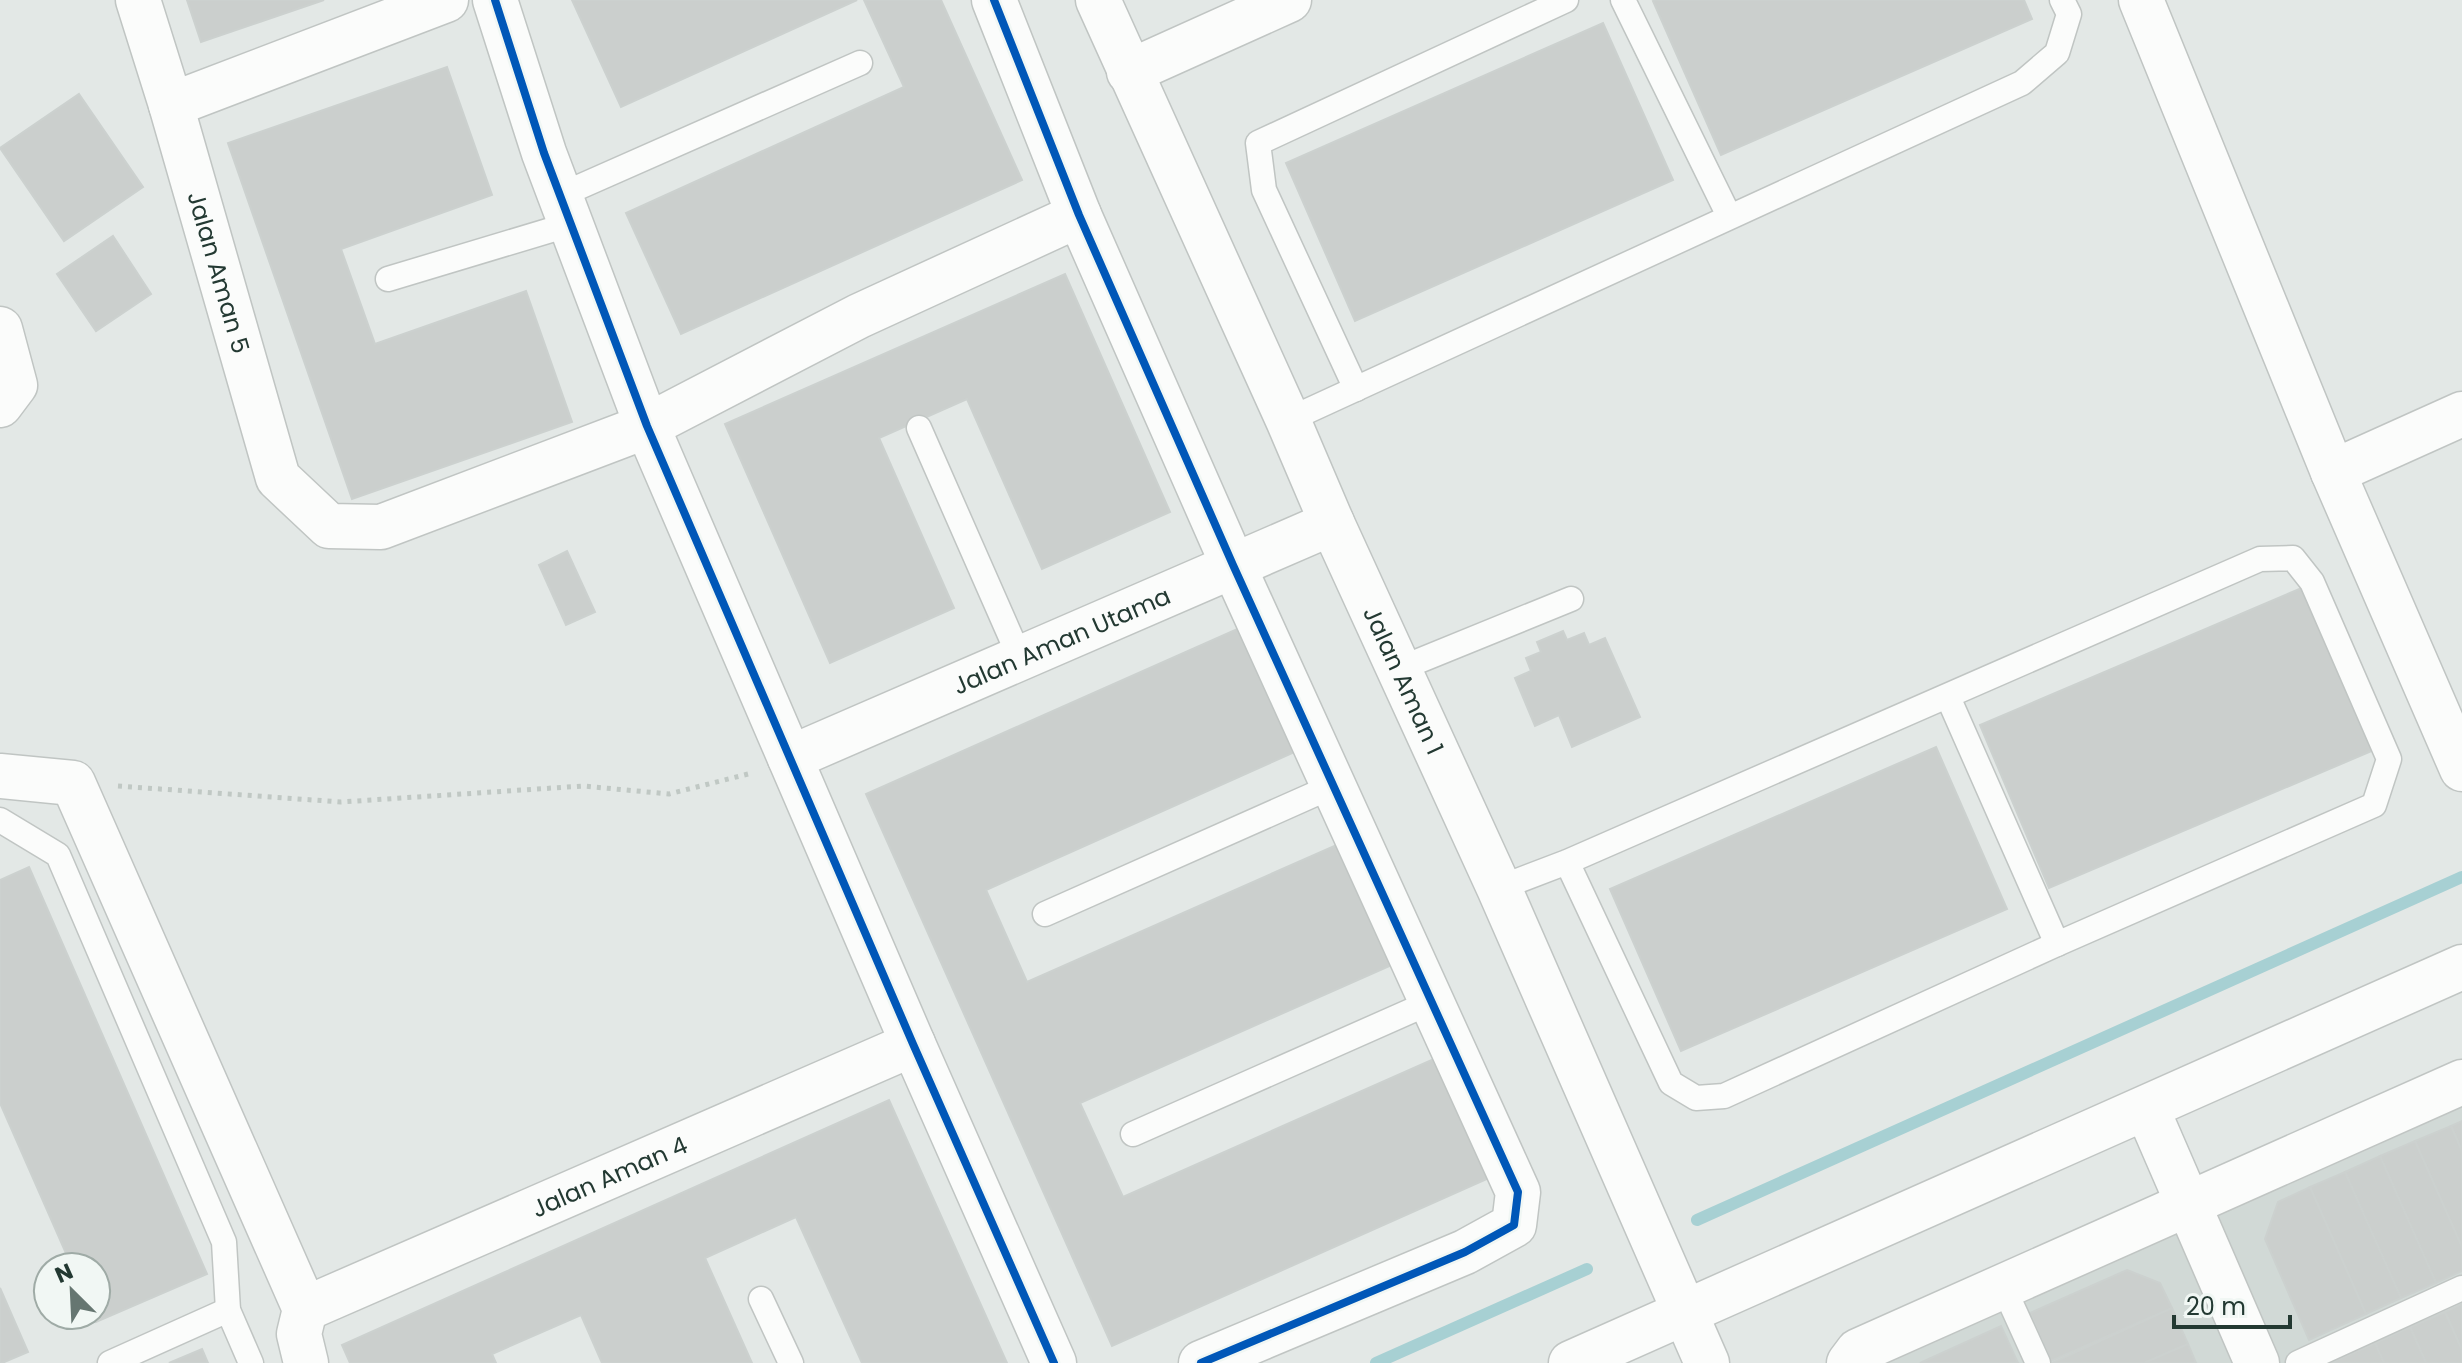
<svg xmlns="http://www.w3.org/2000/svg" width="2462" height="1363" viewBox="0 0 2462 1363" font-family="Poppins,sans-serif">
<rect width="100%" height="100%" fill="#e3e8e6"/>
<path fill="#d1d9d6" d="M 2462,1098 L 2462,1363 L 1871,1363 Z"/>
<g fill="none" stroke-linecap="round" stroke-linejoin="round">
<g stroke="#a7d0d3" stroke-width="12">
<path d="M 1697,1220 L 2462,877"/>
<path d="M 1376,1363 L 1587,1269"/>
</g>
</g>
<g fill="#cbcfcd" stroke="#ccd1cf" stroke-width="2">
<path d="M 187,0 L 324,0 L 201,42 Z"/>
<path d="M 572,0 L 857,0 L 621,107 Z"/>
<path d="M 864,0 L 941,0 L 1022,180 L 681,334 L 626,213 L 904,87 Z"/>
<path d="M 1656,0 L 2024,0 L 2032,19 L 1721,155 L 1653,1 Z"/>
<path d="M 1603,23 L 1673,180 L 1355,321 L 1286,163 Z"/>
<path d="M 447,67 L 492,195 L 341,249 L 375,344 L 526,291 L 572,422 L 352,499 L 228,143 Z"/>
<path d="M 79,94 L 143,187 L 64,241 L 0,148 Z"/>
<path d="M 113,236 L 151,294 L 96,331 L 57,274 Z"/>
<path d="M 1065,274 L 1170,512 L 1042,569 L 967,399 L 879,438 L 954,608 L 830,663 L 725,424 Z"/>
<path d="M 567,551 L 595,612 L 566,625 L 539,565 Z"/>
<path d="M 2304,587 L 2374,750 L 2049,888 L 1980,725 Z"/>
<path d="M 1244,626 L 1299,750 L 986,890 L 1027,982 L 1341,843 L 1394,964 L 1080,1103 L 1123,1197 L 1436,1058 L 1489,1178 L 1112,1346 L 866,794 Z"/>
<path d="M 1563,631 L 1567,640 L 1584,633 L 1589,645 L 1605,638 L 1640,717 L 1572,747 L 1559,715 L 1535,726 L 1515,678 L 1531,671 L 1526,658 L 1541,652 L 1537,642 Z"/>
<path d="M 1936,747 L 2007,909 L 1681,1051 L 1610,889 Z"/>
<path d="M 29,867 L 207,1274 L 96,1322 L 93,1315 L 96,1315 L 96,1267 L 72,1267 L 0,1103 L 0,880 Z"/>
<path d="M 889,1100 L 1007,1363 L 862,1363 L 796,1217 L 705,1258 L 752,1363 L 602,1363 L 581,1315 L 492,1354 L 496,1363 L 350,1363 L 342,1345 Z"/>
<path d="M 2462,1121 L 2462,1151 L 2451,1126 Z"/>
<path d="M 2451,1126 L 2462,1151 L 2462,1247 L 2415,1141 Z"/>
<path d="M 2415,1141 L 2462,1247 L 2462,1271 L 2436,1283 L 2380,1156 Z"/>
<path d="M 2380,1156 L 2436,1283 L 2401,1298 L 2345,1172 Z"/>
<path d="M 2345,1172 L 2401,1298 L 2366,1314 L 2310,1187 Z"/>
<path d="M 2310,1187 L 2366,1314 L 2309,1340 L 2265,1239 L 2278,1202 Z"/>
<path d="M 2127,1270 L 2160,1283 L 2172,1308 L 2051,1361 L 2030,1313 Z"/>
<path d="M 0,1288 L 28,1352 L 2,1363 L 0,1363 Z"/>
<path d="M 2462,1304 L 2462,1350 L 2445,1312 Z"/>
<path d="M 2172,1308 L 2188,1344 L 2144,1363 L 2052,1363 Z"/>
<path d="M 2445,1312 L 2462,1350 L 2462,1363 L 2426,1363 L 2410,1327 Z"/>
<path d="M 2001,1326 L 2018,1363 L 1920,1363 Z"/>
<path d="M 2410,1327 L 2426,1363 L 2384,1363 L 2375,1343 Z"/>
<path d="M 2375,1343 L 2384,1363 L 2330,1363 Z"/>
<path d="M 2188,1344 L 2196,1363 L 2144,1363 Z"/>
<path d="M 202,1349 L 208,1363 L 169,1363 Z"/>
</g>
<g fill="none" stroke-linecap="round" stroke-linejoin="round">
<defs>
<g id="service">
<path d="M 1623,0 L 1729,216"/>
<path d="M 561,195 L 860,63"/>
<path d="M 388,279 L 571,224"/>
<path d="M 1356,389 L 1264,190 L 1258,143 L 1566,0"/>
<path d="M 1288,420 L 2022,83 L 2057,53 L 2069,14 L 2062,0"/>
<path d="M 919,428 L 1020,658"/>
<path d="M 1399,669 L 1571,599"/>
<path d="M 1948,697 L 2057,944"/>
<path d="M 0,820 L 58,855 L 224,1242 L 228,1310 L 251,1363"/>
<path d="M 1499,888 L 1567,862 L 2260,559 L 2293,558 L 2312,582 L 2389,759 L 2374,805 L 2057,944 L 1724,1096 L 1696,1098 L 1671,1083 L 1567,862"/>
<path d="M 1045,914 L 1333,786"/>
<path d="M 1133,1134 L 1431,1002"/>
<path d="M 2003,1286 L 2038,1363"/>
<path d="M 761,1299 L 791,1363"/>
<path d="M 110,1363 L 228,1310"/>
<path d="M 2298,1363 L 2462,1288"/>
</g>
<g id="minor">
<path id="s1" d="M 138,0 L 171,105 L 278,478 L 329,526 L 381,527 L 647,426 L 859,316 L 1079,215"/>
<path d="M 495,0 L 544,153 L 647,426 L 913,1044 L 1054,1363"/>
<path d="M 994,0 L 1079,215 L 1233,565 L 1518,1192 L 1514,1225 L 1465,1252 L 1201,1363"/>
<path id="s2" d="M 1098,0 L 1288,420 L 1332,523 L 1499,888 L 1707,1363"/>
<path d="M 2141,0 L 2333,472 L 2462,769"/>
<path d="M 1129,72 L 1289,0"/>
<path d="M 171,105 L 446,0"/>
<path d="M 0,329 L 15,385 L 0,405"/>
<path d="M 2333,472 L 2462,414"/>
<path id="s3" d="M 790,758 L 1332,523"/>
<path d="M 0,776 L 73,783 L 305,1309 L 299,1334 L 306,1363"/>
<path d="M 2147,1109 L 2257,1363"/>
<path id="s4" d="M 305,1309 L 913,1044"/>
<path d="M 1571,1363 L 2462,967"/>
<path d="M 1849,1363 L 1858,1351 L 2462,1082"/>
</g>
</defs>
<use href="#service" stroke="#c0c5c3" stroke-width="27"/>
<use href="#minor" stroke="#c0c5c3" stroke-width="47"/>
<path stroke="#c0c8c4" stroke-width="5" stroke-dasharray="4 6" stroke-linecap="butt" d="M 118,786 L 341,802 L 583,786 L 669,794 L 752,773"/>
<use href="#service" stroke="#fbfcfb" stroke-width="24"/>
<use href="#minor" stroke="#fbfcfb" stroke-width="44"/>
<defs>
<g id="cycleway">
<path d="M 495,0 L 544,153 L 647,426 L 913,1044 L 1054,1363"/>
<path d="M 994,0 L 1079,215 L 1233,565 L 1518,1192 L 1514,1225 L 1465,1252 L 1201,1363"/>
</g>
</defs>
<use href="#cycleway" stroke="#f1f7f4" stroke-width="13"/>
<use href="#cycleway" stroke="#0057b8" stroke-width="8"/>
</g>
<g text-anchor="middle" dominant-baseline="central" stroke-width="7" stroke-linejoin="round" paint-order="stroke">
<g font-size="24" fill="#233932" stroke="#f1f7f4">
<text stroke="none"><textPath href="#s1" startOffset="284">Jalan Aman 5</textPath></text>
<text stroke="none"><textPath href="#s3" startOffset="296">Jalan Aman Utama</textPath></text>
<text stroke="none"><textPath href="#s2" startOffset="746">Jalan Aman 1</textPath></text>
<text stroke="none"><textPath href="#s4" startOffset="332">Jalan Aman 4</textPath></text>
</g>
</g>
<g transform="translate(72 1291) rotate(336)"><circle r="38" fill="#f1f7f4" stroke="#9faba6" stroke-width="2"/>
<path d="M0-6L14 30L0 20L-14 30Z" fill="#667671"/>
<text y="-12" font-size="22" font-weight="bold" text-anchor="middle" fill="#233932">N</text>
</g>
<path d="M2174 1315v12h116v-12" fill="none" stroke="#233932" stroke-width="4"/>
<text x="2186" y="1315" font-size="24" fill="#233932" stroke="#f1f7f4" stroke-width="6" paint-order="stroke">20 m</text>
</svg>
